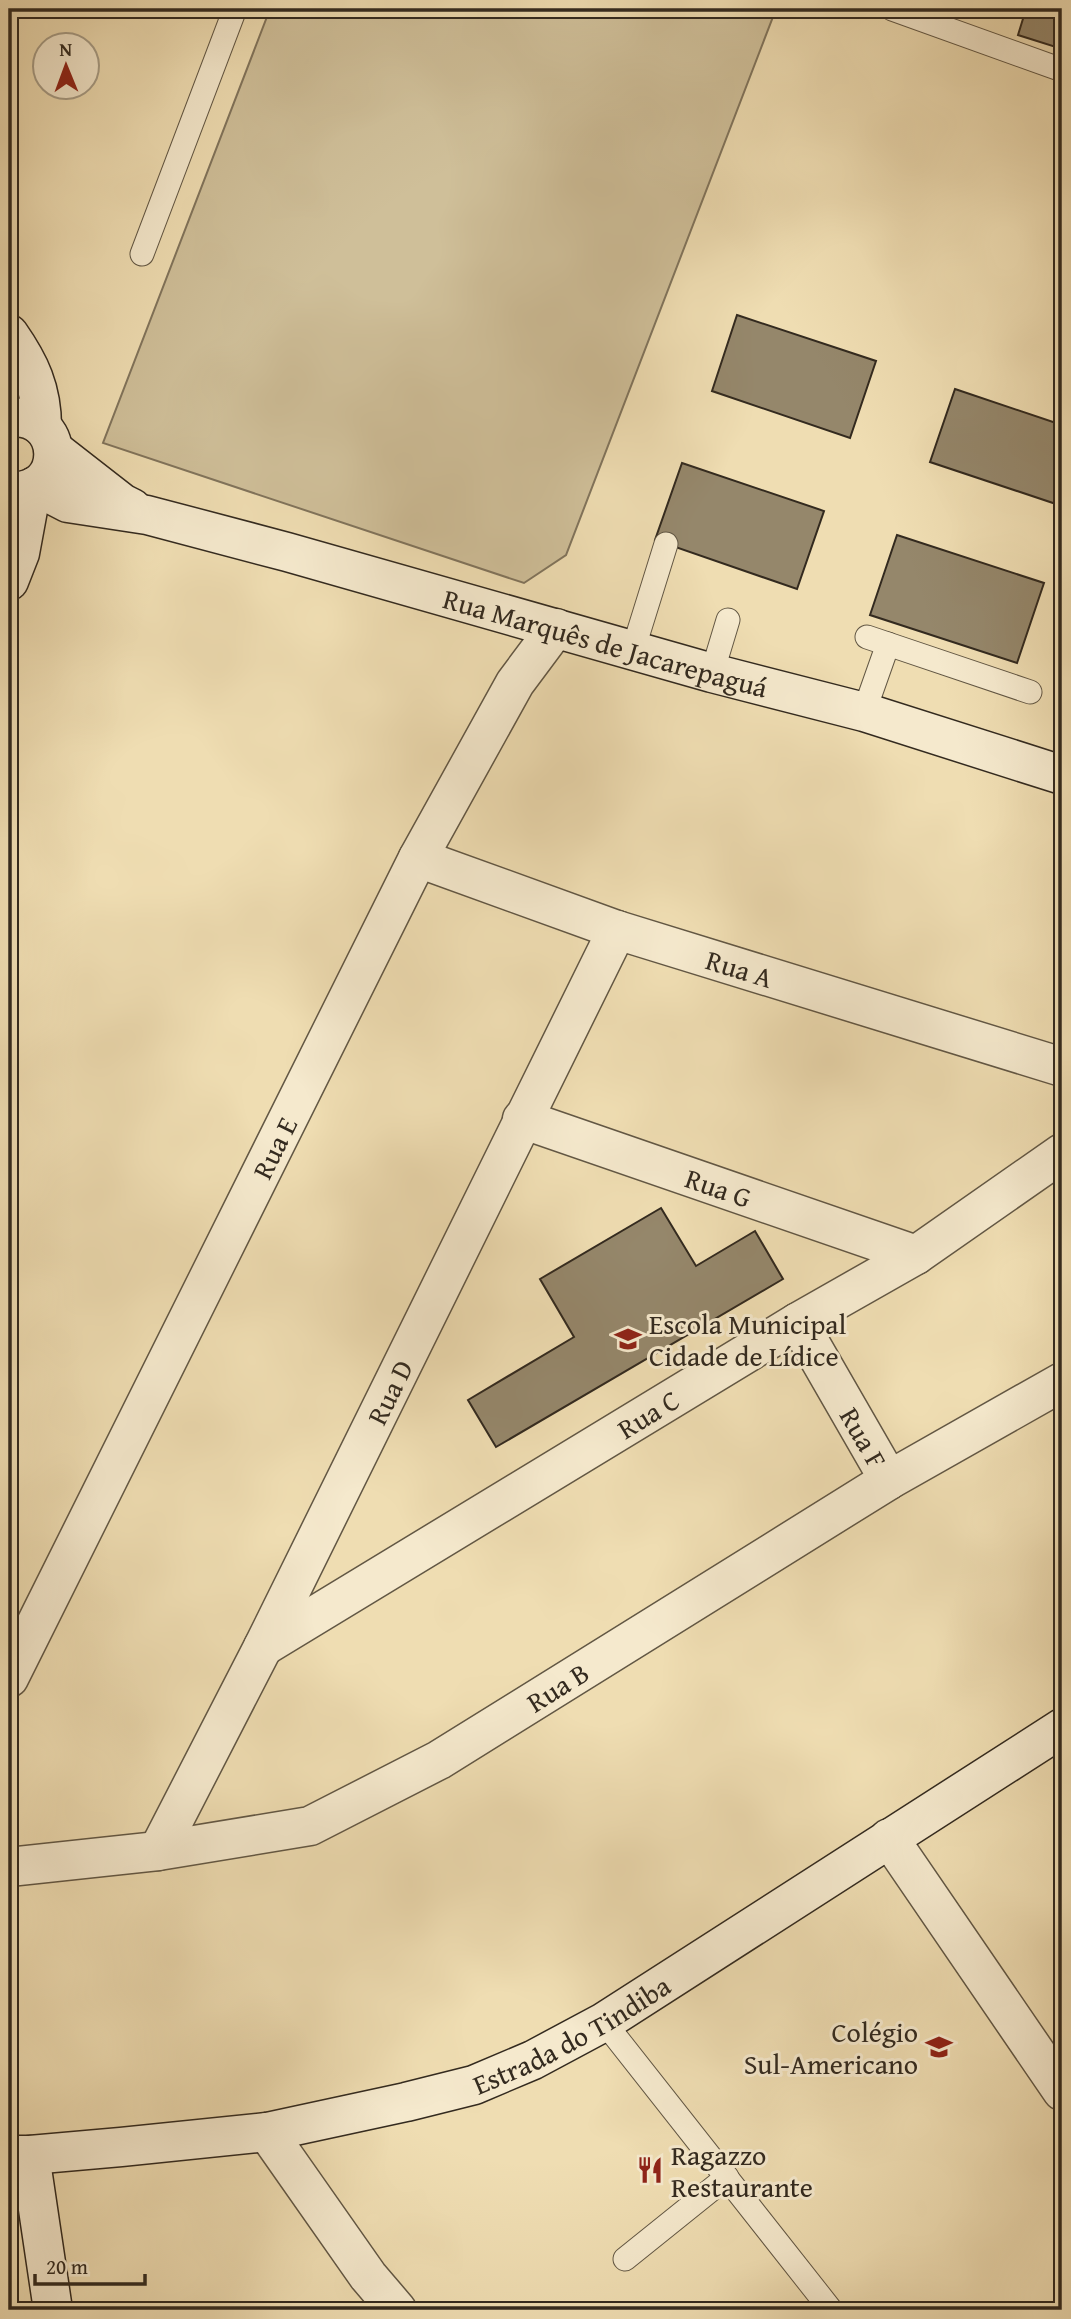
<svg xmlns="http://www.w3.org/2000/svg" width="1071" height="2319" viewBox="0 0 1071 2319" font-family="'Gentium Book Plus',serif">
<rect width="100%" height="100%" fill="#efddb2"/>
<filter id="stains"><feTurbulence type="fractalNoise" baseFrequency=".00286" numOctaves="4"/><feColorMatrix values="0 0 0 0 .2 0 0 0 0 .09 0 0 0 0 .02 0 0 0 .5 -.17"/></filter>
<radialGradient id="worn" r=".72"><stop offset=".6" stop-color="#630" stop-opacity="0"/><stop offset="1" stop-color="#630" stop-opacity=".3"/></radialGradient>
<path fill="#cfbf99" stroke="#81745c" stroke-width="2" d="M 270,9 L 776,9 L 566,555 L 524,583 L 103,443 Z"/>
<g fill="#95876b" stroke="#332a1f" stroke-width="2">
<path d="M 1026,9 L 1062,9 L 1062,49 L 1018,35 Z"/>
<path d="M 737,315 L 876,361 L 850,438 L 712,391 Z"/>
<path d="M 955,389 L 1062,425 L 1062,506 L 930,462 Z"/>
<path d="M 682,463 L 824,511 L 797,589 L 655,540 Z"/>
<path d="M 897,535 L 1044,583 L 1017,663 L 870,615 Z"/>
<path d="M 661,1208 L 696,1266 L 755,1231 L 783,1279 L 496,1447 L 468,1400 L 574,1337 L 540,1279 Z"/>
</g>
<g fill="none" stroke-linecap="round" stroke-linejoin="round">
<defs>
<g id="lane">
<path d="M 892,9 L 1062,70"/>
<path d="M 142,254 L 235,9"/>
<path d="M 867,637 L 1030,692"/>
<path d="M 633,650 L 666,544"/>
<path d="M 712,673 L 728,620"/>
<path d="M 864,712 L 888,644"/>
<path d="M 604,2022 L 831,2310"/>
<path d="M 625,2259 L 727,2177"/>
</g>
<g id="street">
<path id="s1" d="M 418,858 L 617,930 L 1062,1067"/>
<path id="s2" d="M 522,1119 L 916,1255"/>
<path id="s3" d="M 798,1322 L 889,1480"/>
<path id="s4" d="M 263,1647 L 798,1322 L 916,1255 L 1062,1153"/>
<path id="s5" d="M 9,1678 L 418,858 L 515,683 L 556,628"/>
<path d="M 889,1838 L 1062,2091"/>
<path id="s6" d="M 158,1851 L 263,1647 L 617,930"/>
<path id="s7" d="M 9,1867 L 158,1851 L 310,1826 L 439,1760 L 889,1480 L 1062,1382"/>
<path d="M 267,2132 L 368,2276 L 397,2310"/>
</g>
<g id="secondary">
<path d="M 9,334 C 30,364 42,389 42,427"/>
<path d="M 9,418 C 66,410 70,496 9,491"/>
<path d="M 54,450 L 122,503 L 132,508"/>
<path id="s8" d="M 35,486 L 68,503 L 147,515 L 287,552 L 712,673 L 864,712 L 1062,775"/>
<path d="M 9,581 L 20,553 L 32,488"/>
<path id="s9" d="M 9,2155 L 30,2155 L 121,2147 L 267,2132 L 406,2102 L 474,2085 L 533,2060 L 604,2022 L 1062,1728"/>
<path d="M 30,2155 L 53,2310"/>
</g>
</defs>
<use href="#lane" stroke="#625744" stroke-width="25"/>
<use href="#street" stroke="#625744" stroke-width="41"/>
<use href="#secondary" stroke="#332a1f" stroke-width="41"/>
<use href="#lane" stroke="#f5e9cd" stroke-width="23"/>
<use href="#street" stroke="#f5e9cd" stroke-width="38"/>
<use href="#secondary" stroke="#f5e9cd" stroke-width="38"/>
</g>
<defs>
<symbol id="school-bare" viewBox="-9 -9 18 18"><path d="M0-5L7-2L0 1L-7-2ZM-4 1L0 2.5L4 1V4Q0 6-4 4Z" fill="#8f2418" stroke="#f5e9cd" stroke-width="2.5" paint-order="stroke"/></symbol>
<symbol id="restaurant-bare" viewBox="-9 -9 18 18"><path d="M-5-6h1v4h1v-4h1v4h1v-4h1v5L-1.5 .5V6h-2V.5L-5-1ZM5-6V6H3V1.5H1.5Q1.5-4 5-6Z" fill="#8f2418" stroke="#f5e9cd" stroke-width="2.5" paint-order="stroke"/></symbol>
</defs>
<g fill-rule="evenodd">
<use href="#school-bare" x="609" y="1320" width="38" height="38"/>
<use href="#school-bare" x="920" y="2028" width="38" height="38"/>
<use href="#restaurant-bare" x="631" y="2151" width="38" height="38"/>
</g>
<g text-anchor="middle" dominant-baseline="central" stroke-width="6" stroke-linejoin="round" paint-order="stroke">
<g font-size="28" fill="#332a1f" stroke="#f5e9cd">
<text stroke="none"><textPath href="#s8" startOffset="593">Rua Marquês de Jacarepaguá</textPath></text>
<text stroke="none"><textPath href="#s1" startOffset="340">Rua A</textPath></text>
<text stroke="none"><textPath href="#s5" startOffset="593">Rua E</textPath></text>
<text stroke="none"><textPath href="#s2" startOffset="208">Rua G</textPath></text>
<text stroke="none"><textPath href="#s6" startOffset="514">Rua D</textPath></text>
<text stroke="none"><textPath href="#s4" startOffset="450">Rua C</textPath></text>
<text stroke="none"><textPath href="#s3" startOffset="133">Rua F</textPath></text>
<text stroke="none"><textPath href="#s7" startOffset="588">Rua B</textPath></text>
<text stroke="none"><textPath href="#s9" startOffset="581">Estrada do Tindiba</textPath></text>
</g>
<g font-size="28" fill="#332a1f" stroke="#f5e9cd" text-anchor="start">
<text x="649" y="1323">Escola Municipal<tspan x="649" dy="32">Cidade de Lídice</tspan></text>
<text x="918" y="2031" text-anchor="end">Colégio<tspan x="918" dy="32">Sul-Americano</tspan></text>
<text x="671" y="2154">Ragazzo<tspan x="671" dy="32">Restaurante</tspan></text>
</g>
</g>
<rect width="1071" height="2319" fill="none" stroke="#efddb2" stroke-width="35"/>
<rect x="10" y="10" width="1050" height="2298" fill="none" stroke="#332a1f" stroke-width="3.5"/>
<rect x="18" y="18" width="1036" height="2284" fill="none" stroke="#332a1f" stroke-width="2"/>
<g transform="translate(66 66) rotate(359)"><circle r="33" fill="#f5e9cd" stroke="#a79d87" stroke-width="2"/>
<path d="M0-5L12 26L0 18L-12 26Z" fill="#8f2418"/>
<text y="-10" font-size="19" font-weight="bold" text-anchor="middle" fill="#332a1f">N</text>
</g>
<path d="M35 2274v10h110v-10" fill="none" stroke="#332a1f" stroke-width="3.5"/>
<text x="46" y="2274" font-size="21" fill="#332a1f" stroke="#f5e9cd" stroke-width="5" paint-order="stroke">20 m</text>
<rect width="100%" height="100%" filter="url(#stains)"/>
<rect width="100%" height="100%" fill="url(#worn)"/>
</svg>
